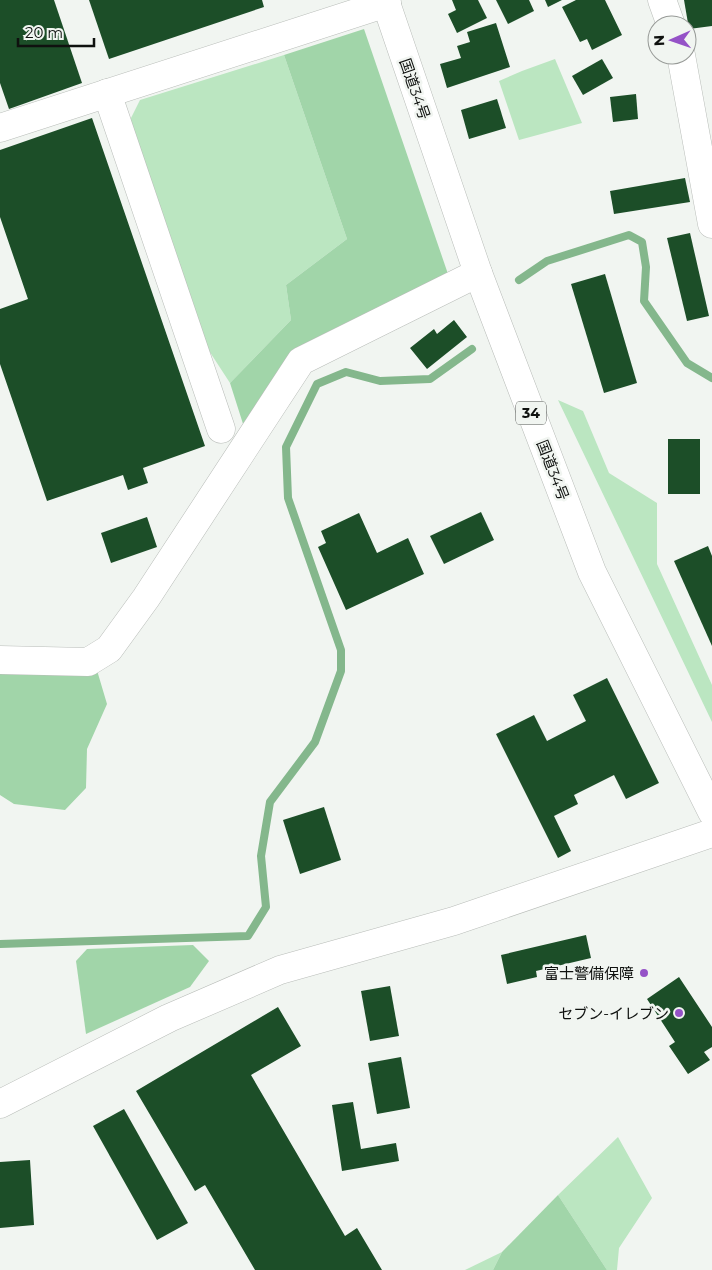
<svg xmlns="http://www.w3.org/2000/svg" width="712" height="1270" viewBox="0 0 712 1270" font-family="Montserrat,'Noto Sans JP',sans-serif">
<rect width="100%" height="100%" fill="#f1f5f1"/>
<g fill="#bbe6c1">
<path d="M 284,55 L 347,239 L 286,285 L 291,320 L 230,383 L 202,340 L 130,120 L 140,100 Z"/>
<path d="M 555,59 L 582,123 L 519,140 L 499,81 L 522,71 Z"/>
<path d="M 558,400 L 583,411 L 609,473 L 657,503 L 657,564 L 712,685 L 712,722 Z"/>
<path d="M 618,1137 L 652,1198 L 619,1248 L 617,1270 L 607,1270 L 558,1195 Z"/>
<path d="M 502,1252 L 493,1270 L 465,1270 Z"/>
</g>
<g fill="#a1d5a9">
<path d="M 364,29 L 448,274 L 292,354 L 244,427 L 230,383 L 291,320 L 286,285 L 347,239 L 284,55 Z"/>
<path d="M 0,667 L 96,667 L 107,704 L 87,749 L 86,788 L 65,810 L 14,804 L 0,795 Z"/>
<path d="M 193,945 L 209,961 L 190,987 L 86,1034 L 76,961 L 87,949 Z"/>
<path d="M 558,1195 L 607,1270 L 493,1270 L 502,1252 Z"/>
</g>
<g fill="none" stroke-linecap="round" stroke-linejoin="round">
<g stroke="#84b78c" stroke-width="8">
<path d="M 519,280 L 547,261 L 629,235 L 642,242 L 646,267 L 644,301 L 687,363 L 712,378"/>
<path d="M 0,944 L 248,936 L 266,907 L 261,856 L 270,802 L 315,742 L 341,671 L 341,650 L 288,498 L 286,447 L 317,384 L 346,372 L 380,381 L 430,379 L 472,349"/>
</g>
</g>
<g fill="#1c4e28">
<path d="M 0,0 L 54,0 L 82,83 L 9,109 L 0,83 Z"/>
<path d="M 89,0 L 262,0 L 264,7 L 109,59 Z"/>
<path d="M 452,0 L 478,0 L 487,18 L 457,33 L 448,14 L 456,10 Z"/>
<path d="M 496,0 L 529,0 L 534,11 L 508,24 Z"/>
<path d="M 545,0 L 562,0 L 548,7 Z"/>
<path d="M 576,0 L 605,0 L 622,35 L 592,50 L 587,39 L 580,42 L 562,7 Z"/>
<path d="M 684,0 L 712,0 L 712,26 L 689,29 Z"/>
<path d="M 496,23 L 510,67 L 447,88 L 440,64 L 461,58 L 457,46 L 470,42 L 467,32 Z"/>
<path d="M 602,59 L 613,78 L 583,95 L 572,76 Z"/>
<path d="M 636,94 L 638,119 L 613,122 L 610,97 Z"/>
<path d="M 497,99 L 506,128 L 469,139 L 461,110 Z"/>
<path d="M 92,118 L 205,446 L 143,468 L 148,483 L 128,490 L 123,475 L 47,501 L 0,364 L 0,309 L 28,299 L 0,217 L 0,150 Z"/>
<path d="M 685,178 L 690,202 L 614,214 L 610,191 Z"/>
<path d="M 690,233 L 709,316 L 687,321 L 667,238 Z"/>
<path d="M 605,274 L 637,383 L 604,393 L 571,284 Z"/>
<path d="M 454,320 L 467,337 L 427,369 L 410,348 L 434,329 L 437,334 Z"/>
<rect x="668" y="439" width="32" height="55"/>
<path d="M 481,512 L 494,540 L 444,564 L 430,536 Z"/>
<path d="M 359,513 L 377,553 L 408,538 L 424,574 L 346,610 L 318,547 L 326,543 L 321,531 Z"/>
<path d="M 147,517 L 157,547 L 111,563 L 101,533 Z"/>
<path d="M 708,546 L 712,556 L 712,646 L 674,561 Z"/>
<path d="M 607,678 L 659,783 L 626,799 L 614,775 L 574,795 L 578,804 L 554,816 L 571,851 L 558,858 L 496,734 L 534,715 L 547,741 L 586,721 L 573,695 Z"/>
<path d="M 324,807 L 341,860 L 300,874 L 283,820 Z"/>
<path d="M 586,935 L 591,958 L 536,971 L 537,977 L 507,984 L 501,955 Z"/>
<path d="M 679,977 L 712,1027 L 712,1047 L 704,1052 L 710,1060 L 688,1074 L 669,1046 L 675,1042 L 647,999 Z"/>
<path d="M 390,986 L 399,1036 L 370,1041 L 361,991 Z"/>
<path d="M 278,1007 L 301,1046 L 251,1075 L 345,1236 L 357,1228 L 382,1270 L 255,1270 L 205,1185 L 195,1191 L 136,1091 Z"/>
<path d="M 401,1057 L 410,1108 L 377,1114 L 368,1063 Z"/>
<path d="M 353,1102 L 361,1149 L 396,1143 L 399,1161 L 342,1171 L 332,1105 Z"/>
<path d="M 124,1109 L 188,1223 L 157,1240 L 93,1126 Z"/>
<path d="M 30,1160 L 34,1225 L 0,1228 L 0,1162 Z"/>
</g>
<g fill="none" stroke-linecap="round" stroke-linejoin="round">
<defs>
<g id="minor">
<path d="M 662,0 L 671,25"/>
<path d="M 681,55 L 712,224"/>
<path d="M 107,93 L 221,429"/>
<path d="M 0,128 L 387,3"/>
<path d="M 0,660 L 88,662 L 109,649 L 146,598 L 301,361 L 478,273"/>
<path d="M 0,1104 L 169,1018 L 280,970 L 454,921 L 712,833"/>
</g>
<path id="highway" d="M 385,0 L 478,273 L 592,572 L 712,812"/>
</defs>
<use href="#minor" stroke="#b9bdb9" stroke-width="29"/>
<use href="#highway" stroke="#b9bdb9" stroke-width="29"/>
<use href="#minor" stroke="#fff" stroke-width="28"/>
<use href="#highway" stroke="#fff" stroke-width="28"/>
</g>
<g fill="#9552c7" stroke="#f1f5f1" stroke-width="2">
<circle cx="644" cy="973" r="5"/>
<circle cx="679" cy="1013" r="5"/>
</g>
<g text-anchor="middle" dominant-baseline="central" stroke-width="5" stroke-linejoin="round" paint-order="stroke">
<rect fill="#f1f5f1" stroke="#535553" stroke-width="1" x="516" y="401.5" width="30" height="23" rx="4"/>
<g font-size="14" font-weight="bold" fill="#0f110f">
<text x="531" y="413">34</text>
</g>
<g font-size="15" fill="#0f110f" stroke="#f1f5f1">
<text transform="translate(415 89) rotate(71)">国道34号</text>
<text transform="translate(553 470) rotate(69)">国道34号</text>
</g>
<g font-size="15" fill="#0f110f" stroke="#f1f5f1" text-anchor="end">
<text x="634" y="973">富士警備保障</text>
<text x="669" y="1013">セブン-イレブン</text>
</g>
</g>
<g transform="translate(672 40) rotate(268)"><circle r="24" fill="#f1f5f1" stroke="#979a97"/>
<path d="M0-4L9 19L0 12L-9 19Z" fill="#9552c7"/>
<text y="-8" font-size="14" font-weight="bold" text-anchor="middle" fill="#0f110f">N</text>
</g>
<path d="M18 38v8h76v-8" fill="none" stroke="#0f110f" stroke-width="2.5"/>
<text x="25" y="38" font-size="15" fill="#0f110f" stroke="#f1f5f1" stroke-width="4" paint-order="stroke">20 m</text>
</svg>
